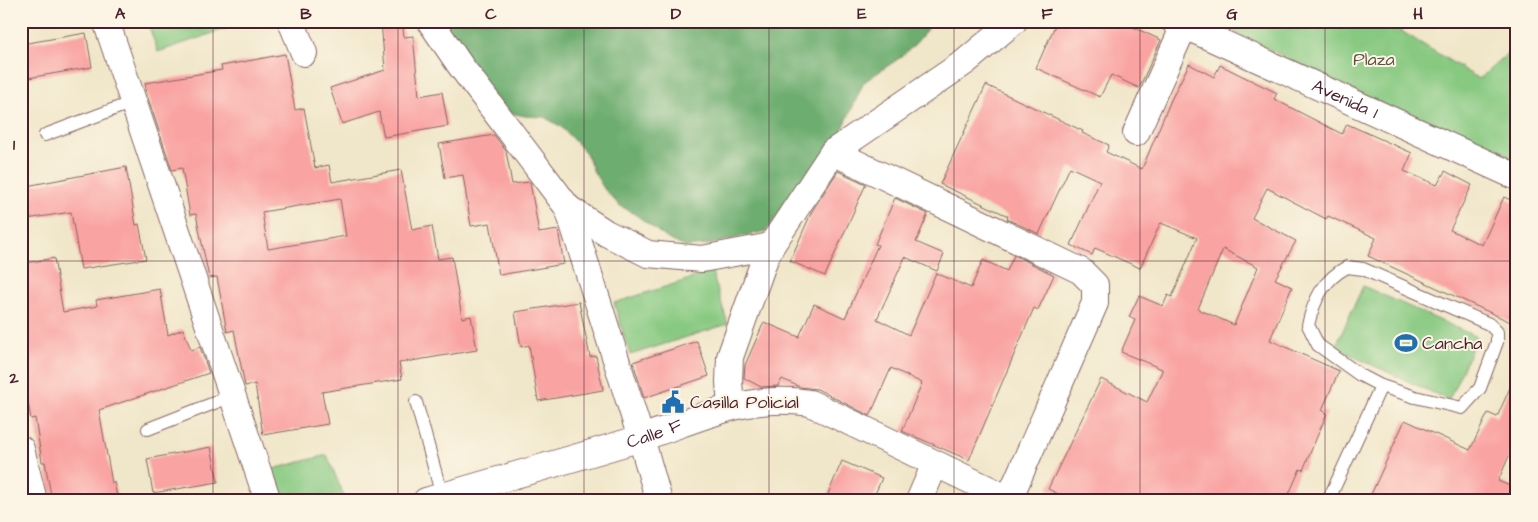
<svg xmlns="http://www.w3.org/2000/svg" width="1538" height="522" viewBox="0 0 1538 522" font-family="'Architects Daughter',sans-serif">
<rect width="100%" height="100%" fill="#fcf5e5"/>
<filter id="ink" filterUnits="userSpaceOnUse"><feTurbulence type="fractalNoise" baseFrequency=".02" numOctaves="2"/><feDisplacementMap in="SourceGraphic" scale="10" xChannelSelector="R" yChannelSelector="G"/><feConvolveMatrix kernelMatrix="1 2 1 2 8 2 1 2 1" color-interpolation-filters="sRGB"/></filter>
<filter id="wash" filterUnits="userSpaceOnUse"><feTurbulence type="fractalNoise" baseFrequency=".0096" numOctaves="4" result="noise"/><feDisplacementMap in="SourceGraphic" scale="20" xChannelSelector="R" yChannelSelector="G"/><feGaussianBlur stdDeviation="1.12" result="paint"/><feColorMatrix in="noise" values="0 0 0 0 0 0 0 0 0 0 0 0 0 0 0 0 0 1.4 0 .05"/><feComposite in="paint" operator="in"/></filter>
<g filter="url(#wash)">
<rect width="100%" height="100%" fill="#f0e6c9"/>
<g fill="#87c981" stroke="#687456">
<path d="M 147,21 L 248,21 L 158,52 Z"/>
<path d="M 1211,21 L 1385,21 L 1479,79 L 1517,45 L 1517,162 L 1404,115 Z"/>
<path d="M 712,272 L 728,324 L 630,355 L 614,303 Z"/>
<path d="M 1363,286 L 1477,337 L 1449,400 L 1335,348 Z"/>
<path d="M 327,455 L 346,501 L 283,501 L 273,469 Z"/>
</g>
<path fill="#6dad6f" stroke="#5c664d" d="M 436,21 L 933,21 L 917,42 L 901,57 L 864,82 L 840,135 L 766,231 L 707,245 L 685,247 L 668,239 L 635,214 L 619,205 L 605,190 L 594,172 L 586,153 L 560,126 L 544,117 L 525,116 L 505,112 Z"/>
<g id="blocks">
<g fill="#f9a3a2" fill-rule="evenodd">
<path d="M 381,21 L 402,21 L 404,37 L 413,36 L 419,96 L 442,92 L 448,126 L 384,137 L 379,112 L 342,124 L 330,88 L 385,70 Z"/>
<path d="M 1057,21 L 1120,21 L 1161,40 L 1139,88 L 1111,75 L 1100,97 L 1036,68 Z"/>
<path d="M 86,33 L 92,67 L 28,78 L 22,44 Z"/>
<path d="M 285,54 L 295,110 L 304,108 L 315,168 L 329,165 L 332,182 L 401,170 L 412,230 L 432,226 L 438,259 L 452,257 L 462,318 L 471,316 L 477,350 L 399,363 L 402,379 L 322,392 L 328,424 L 263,435 L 255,384 L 245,386 L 234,330 L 227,332 L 217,277 L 209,278 L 196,214 L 190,215 L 182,168 L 172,170 L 147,95 L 145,83 L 222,70 L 221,66 ZM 340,199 L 346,236 L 268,249 L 262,212 Z"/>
<path d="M 1189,64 L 1214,77 L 1220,65 L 1277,93 L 1274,99 L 1342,134 L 1347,124 L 1412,153 L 1404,171 L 1437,185 L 1445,171 L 1472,185 L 1450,230 L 1482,245 L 1504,197 L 1517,203 L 1517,325 L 1368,256 L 1376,238 L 1328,216 L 1326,219 L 1267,188 L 1252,218 L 1296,241 L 1275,279 L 1292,287 L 1270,340 L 1339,371 L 1322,410 L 1327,413 L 1303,470 L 1300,469 L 1286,501 L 1073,501 L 1048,489 L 1101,379 L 1147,402 L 1162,371 L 1162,369 L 1121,352 L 1135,320 L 1129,317 L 1139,296 L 1163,306 L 1168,295 L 1172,297 L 1197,238 L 1161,223 L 1160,224 L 1140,268 L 1095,248 L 1092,255 L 1071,245 L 1100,181 L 1070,167 L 1039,234 L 1007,219 L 1008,216 L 940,184 L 986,85 L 1083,131 L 1082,133 L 1109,145 L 1106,152 L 1142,169 L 1171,100 ZM 1223,249 L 1258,267 L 1234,325 L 1198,309 Z"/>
<path d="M 494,135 L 506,151 L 512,184 L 530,182 L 539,233 L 558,230 L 564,264 L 499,275 L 490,223 L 471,226 L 463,175 L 445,178 L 439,144 Z"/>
<path d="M 126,167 L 136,225 L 139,224 L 146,259 L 81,269 L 71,212 L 21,220 L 21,187 Z"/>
<path d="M 838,171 L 866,184 L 825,276 L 790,261 L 812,211 Z"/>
<path d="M 895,198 L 928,214 L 916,242 L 944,254 L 937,271 L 905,257 L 877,319 L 909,335 L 936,273 L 971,288 L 983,260 L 1007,271 L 1014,255 L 1054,275 L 1038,310 L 1034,308 L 969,460 L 902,431 L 922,383 L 891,368 L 870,416 L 817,389 L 800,387 L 782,379 L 778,386 L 761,387 L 744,378 L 745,365 L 764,322 L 799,337 L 814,304 L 845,318 L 878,245 L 875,244 Z"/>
<path d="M 54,258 L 63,312 L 97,306 L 96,300 L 160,289 L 168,335 L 183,329 L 191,350 L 200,347 L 209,373 L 99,410 L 112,483 L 114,482 L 118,501 L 52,501 L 45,462 L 42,462 L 35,418 L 31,419 L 21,366 L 21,264 Z"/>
<path d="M 579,302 L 590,357 L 596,356 L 603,390 L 538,401 L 529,345 L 521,347 L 515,312 Z"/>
<path d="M 697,341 L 709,376 L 644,398 L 633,362 Z"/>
<path d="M 1517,372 L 1517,438 L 1498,481 L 1517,489 L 1517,501 L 1368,501 L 1405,420 L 1470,450 L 1488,413 L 1497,417 Z"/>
<path d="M 211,447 L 218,482 L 153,493 L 147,459 Z"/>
<path d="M 842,461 L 882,478 L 872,501 L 825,501 Z"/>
</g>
</g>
</g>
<g filter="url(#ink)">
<use href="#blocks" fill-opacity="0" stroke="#846562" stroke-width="1"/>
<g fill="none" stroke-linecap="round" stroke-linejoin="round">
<defs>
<g id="service">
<path d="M 45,135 L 133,102"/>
<path d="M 1347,267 L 1363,269 L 1489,324 L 1497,332 L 1497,342 L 1480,388 L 1462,408 L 1415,397 L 1381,386 L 1360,375 L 1318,345 L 1308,325 C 1314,300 1323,280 1347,267 Z"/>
<path d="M 416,402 L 442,496"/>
<path d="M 148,429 L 232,396"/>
<path d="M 1328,501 L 1381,386"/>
</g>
<g id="minor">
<path d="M 106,21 L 268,501"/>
<path d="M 291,21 L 304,53"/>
<path d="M 430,21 L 460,65 L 568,208 L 641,438 L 659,501"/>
<path id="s1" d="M 1174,21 L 1517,177"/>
<path d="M 1136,133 L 1184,26"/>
<path d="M 833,152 L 1081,271 L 1095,285 L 1095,303 L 1009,499"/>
<path d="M 568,208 L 606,233 L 648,254 L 702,259 L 771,246"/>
<path d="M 731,406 L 729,382 L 730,357 L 764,261 L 771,246 L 833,152 L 965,62 L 1014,21"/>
<path d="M 21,449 L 34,501"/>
<path id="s2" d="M 426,501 C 497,480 570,460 641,438 C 700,419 745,393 810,403 L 1013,501"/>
<path d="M 919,501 L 935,464"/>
</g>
</defs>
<use href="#service" stroke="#846562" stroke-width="14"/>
<use href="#minor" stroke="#846562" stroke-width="28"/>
<use href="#service" stroke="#fff" stroke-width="12"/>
<use href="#minor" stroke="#fff" stroke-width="26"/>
</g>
</g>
<path fill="none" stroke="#4a1f2b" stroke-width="1" stroke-opacity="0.55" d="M 213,21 L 213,501M 398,21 L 398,501M 584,21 L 584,501M 769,21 L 769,501M 954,21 L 954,501M 1140,21 L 1140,501M 1325,21 L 1325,501M 21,261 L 1517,261"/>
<defs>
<symbol id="stadium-bare" viewBox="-9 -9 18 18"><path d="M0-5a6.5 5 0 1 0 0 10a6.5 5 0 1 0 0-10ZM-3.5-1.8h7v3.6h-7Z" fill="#1f6fb2" stroke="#fcf5e5" stroke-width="2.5" paint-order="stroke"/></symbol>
<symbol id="civic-bare" viewBox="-9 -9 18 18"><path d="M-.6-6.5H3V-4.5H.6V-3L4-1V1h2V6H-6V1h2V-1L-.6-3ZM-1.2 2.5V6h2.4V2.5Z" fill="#1f6fb2" stroke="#fcf5e5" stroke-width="2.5" paint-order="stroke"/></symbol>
</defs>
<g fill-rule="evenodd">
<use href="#stadium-bare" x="1390" y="327" width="32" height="32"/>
<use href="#civic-bare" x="657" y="386" width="32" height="32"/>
</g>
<g text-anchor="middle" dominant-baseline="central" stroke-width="4" stroke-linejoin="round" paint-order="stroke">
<g font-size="18" fill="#5c5245" stroke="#fcf5e5">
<text x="1374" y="59">Plaza</text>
</g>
<g font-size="18" fill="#4a1f2b" stroke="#fcf5e5">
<text stroke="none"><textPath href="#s1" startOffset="188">Avenida 1</textPath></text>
<text stroke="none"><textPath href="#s2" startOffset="238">Calle F</textPath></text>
</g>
<g font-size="18" fill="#4a1f2b" stroke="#fcf5e5" text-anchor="start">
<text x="1422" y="343">Cancha</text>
<text x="690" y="402">Casilla Policial</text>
</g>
</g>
<rect width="1538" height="522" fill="none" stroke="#fcf5e5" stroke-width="55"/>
<rect x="28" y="28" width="1482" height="466" fill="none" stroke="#4a1f2b" stroke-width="2"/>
<g font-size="16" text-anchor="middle" font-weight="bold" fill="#4a1f2b">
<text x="120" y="19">A</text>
<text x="306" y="19">B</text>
<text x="491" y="19">C</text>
<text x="676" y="19">D</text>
<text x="862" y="19">E</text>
<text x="1047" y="19">F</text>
<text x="1232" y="19">G</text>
<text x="1418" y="19">H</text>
<text x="14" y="150">1</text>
<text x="14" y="383">2</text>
</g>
</svg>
